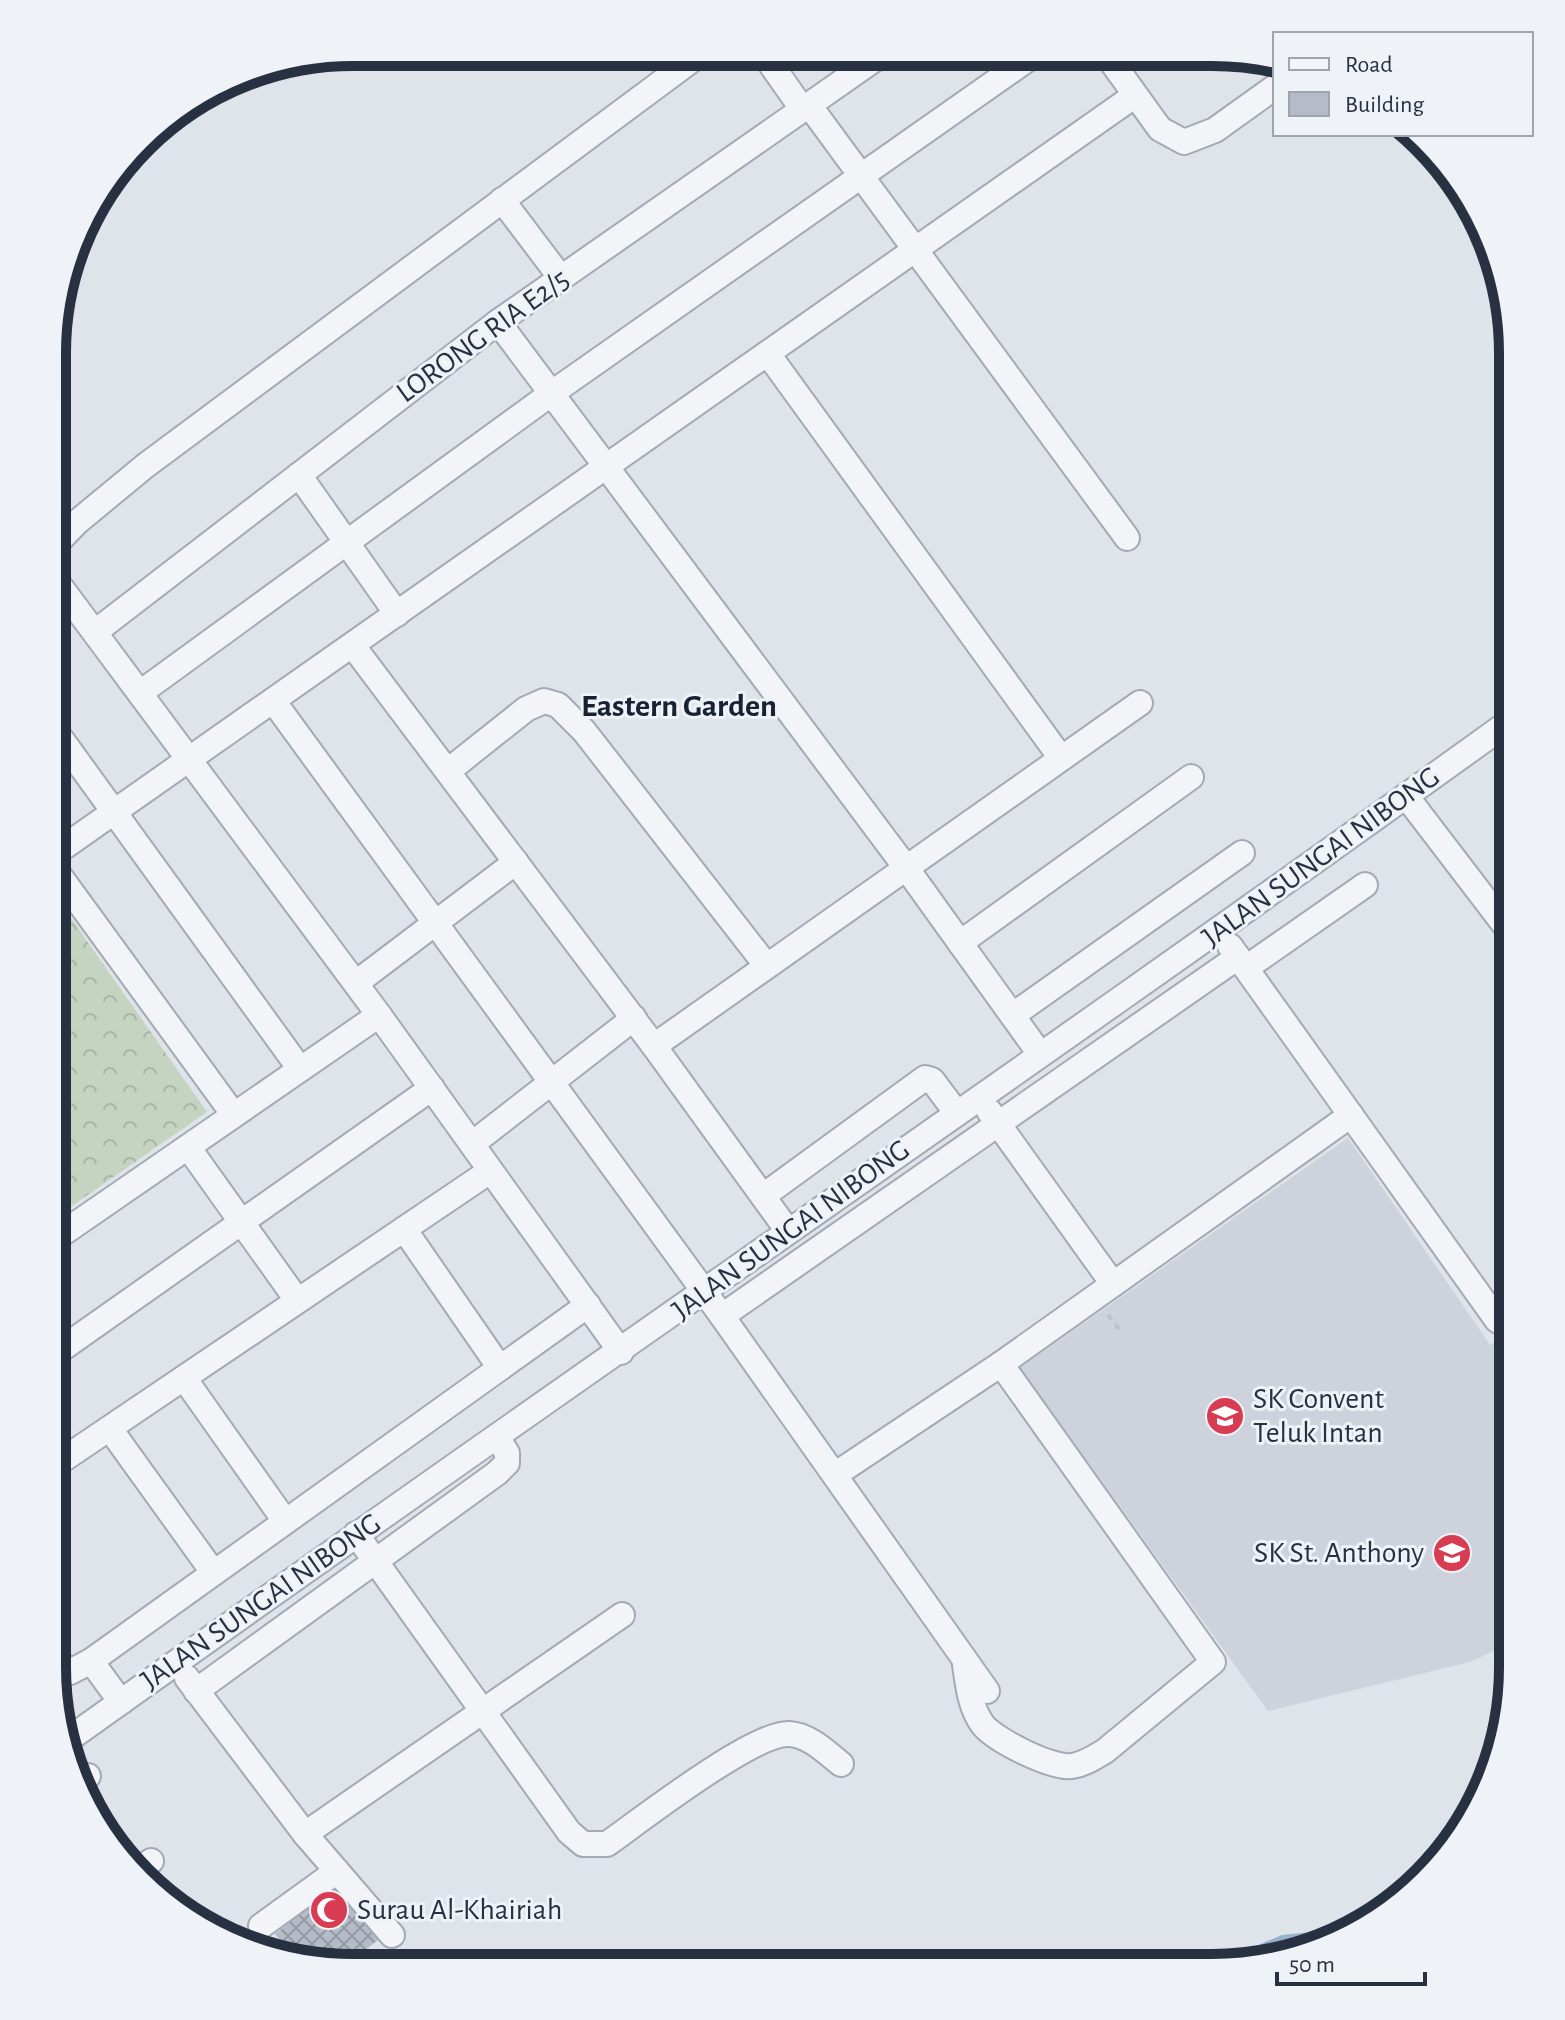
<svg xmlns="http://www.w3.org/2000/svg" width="1565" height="2020" viewBox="0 0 1565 2020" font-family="'Alegreya Sans',sans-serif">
<defs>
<pattern id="forest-crowns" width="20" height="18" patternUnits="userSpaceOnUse" patternTransform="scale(2)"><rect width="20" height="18" fill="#c5d4c0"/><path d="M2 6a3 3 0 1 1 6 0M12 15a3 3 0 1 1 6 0" fill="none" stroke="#a9b6a6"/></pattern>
<pattern id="water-ripples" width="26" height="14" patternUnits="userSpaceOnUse" patternTransform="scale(2)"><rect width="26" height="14" fill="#98b1cc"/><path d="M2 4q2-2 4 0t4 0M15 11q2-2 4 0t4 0" fill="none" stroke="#7c91a7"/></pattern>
<pattern id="building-cross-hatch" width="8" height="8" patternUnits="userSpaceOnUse" patternTransform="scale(2)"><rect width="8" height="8" fill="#b6bcc7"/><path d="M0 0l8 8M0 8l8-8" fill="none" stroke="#9499a3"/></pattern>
</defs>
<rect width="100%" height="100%" fill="#dfe3ea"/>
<path fill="#cdd2dc" d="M 1348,1138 L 1490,1345 L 1512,1331 L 1512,1643 L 1470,1662 L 1268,1711 L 1020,1368 Z"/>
<path fill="url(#forest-crowns)" d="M 54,894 L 207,1112 L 53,1219 Z"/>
<path fill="url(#water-ripples)" d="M 1360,1927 L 1346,1937 L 1213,1968 L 1173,1968 L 1221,1961 L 1282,1935 Z"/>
<path fill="url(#building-cross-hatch)" d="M 334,1886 L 378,1940 L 353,1960 L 344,1950 L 326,1966 L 316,1965 L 301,1948 L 292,1955 L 275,1934 Z"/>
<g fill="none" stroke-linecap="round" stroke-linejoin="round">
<defs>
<g id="minor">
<path d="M 763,53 L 803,110"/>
<path d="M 1106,54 L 1160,129 L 1184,142 L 1215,130 L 1275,87"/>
<path d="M 809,105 L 1127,538"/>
<path d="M 502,200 L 561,278"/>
<path d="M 498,322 L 907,869 L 1040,1054"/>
<path d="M 768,354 L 1061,758"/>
<path d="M 299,475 L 397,614"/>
<path d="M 54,546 L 76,523 L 145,466 L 701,53"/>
<path d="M 54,578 L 379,1015 L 621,1352"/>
<path d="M 95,632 L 498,322 L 882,54"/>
<path d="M 353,646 L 654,1046 L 788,1231"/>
<path d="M 140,693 L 552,393 L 1035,54"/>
<path d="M 274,702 L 722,1316 L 987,1691"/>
<path d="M 54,729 L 300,1069"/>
<path d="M 448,771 L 526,709 L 544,701 L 558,705 L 584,731 L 766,965"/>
<path d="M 1406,796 L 1513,936"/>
<path d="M 54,854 L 1134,96"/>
<path d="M 54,868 L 234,1115"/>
<path d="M 960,943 L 1191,777"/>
<path d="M 1230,946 L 1497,1320 L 1504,1324 L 1513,1317"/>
<path d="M 1246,968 L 1365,885"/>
<path d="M 356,983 L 516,862"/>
<path d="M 1013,1015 L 1242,853"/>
<path d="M 654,1046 L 1140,703"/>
<path d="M 989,1111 L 1113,1284"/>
<path d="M 472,1144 L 634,1018"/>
<path d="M 188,1147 L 297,1300"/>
<path d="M 763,1196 L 925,1078 L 932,1080 L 956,1112"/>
<path d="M 404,1229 L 500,1368"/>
<path d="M 53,1240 L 379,1015"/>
<path d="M 722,1316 L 1238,957"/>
<path d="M 53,1355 L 432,1088"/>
<path d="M 184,1378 L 285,1521"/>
<path d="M 110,1429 L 213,1572"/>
<path d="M 52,1467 L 490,1171"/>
<path d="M 836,1474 L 1001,1364 L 1351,1115"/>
<path d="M 356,1534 L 569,1832 L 583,1844 L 607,1844 C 641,1820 754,1732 789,1734 C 809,1735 826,1752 841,1764"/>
<path d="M 52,1656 L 70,1672 L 91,1661 L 588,1305"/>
<path d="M 91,1661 L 121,1702"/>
<path d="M 965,1665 C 968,1685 970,1708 983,1725 C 995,1740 1052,1769 1072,1766 C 1085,1764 1095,1757 1105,1751 L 1213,1662 L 1001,1364"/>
<path d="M 187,1678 L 305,1834 L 392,1935"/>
<path d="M 196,1691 L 497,1473 L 507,1463 L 507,1453 L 497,1437"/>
<path d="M 69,1739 C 548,1396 1035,1064 1513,719"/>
<path d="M 79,1782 L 88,1776"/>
<path d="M 305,1834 L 622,1615"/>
<path d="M 134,1872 L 151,1861"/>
<path d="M 261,1926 L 337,1871"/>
</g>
</defs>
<use href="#minor" stroke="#a4aab4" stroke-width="28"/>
<path stroke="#bdc1c9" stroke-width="4" stroke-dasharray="6 6" stroke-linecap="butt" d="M 1108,1315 L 1121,1332"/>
<use href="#minor" stroke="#f2f4f8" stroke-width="24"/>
</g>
<defs>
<symbol id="school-disc" viewBox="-11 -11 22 22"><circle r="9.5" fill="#d73c52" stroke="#eff2f7"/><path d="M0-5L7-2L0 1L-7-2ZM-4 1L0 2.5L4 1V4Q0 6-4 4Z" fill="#fff"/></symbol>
<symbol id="mosque-disc" viewBox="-11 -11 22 22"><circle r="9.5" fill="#d73c52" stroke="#eff2f7"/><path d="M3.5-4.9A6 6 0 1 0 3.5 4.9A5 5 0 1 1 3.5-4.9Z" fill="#fff"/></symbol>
</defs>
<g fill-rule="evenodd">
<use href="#school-disc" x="1203" y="1394" width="44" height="44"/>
<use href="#school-disc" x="1430" y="1531" width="44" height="44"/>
<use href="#mosque-disc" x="307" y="1888" width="44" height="44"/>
</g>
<g text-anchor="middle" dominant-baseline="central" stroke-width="6" stroke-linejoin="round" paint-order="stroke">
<g font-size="30" fill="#273142" stroke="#eff2f7">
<text transform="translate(483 336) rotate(-36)">LORONG RIA E2/5</text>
<text transform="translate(1321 857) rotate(-36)">JALAN SUNGAI NIBONG</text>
<text transform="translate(791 1230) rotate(-36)">JALAN SUNGAI NIBONG</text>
<text transform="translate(261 1602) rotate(-35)">JALAN SUNGAI NIBONG</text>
</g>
<g font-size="30" fill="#273142" stroke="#eff2f7" text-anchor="start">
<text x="1253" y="1399">SK Convent<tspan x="1253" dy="34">Teluk Intan</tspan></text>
<text x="1424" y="1553" text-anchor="end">SK St. Anthony</text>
<text x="357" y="1910">Surau Al-Khairiah</text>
</g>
<g font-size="32" font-weight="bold" fill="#192233" stroke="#eff2f7">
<text x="679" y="706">Eastern Garden</text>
</g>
</g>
<path d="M0 0H1565V2020H0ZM353 66H1212A287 287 0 0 1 1499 353V1667A287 287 0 0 1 1212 1954H353A287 287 0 0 1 66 1667V353A287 287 0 0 1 353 66Z" fill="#eff2f7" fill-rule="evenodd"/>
<path fill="none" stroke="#273142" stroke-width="10" d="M353 66H1212A287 287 0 0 1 1499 353V1667A287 287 0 0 1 1212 1954H353A287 287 0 0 1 66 1667V353A287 287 0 0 1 353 66Z"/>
<rect x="1273" y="32" width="260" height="104" fill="#eff2f7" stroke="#9fa5af" stroke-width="2"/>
<rect x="1289" y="58" width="40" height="12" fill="#f2f4f8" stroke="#9fa5af" stroke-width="2"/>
<text x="1345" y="72" font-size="24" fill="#273142">Road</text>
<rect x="1289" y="92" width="40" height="24" fill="#b6bcc7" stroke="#9fa5af" stroke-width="2"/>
<text x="1345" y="112" font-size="24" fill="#273142">Building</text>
<path d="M1277 1972v12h148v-12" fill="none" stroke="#273142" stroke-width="4"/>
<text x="1289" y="1972" font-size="24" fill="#273142" stroke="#eff2f7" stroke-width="6" paint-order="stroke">50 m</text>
</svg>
